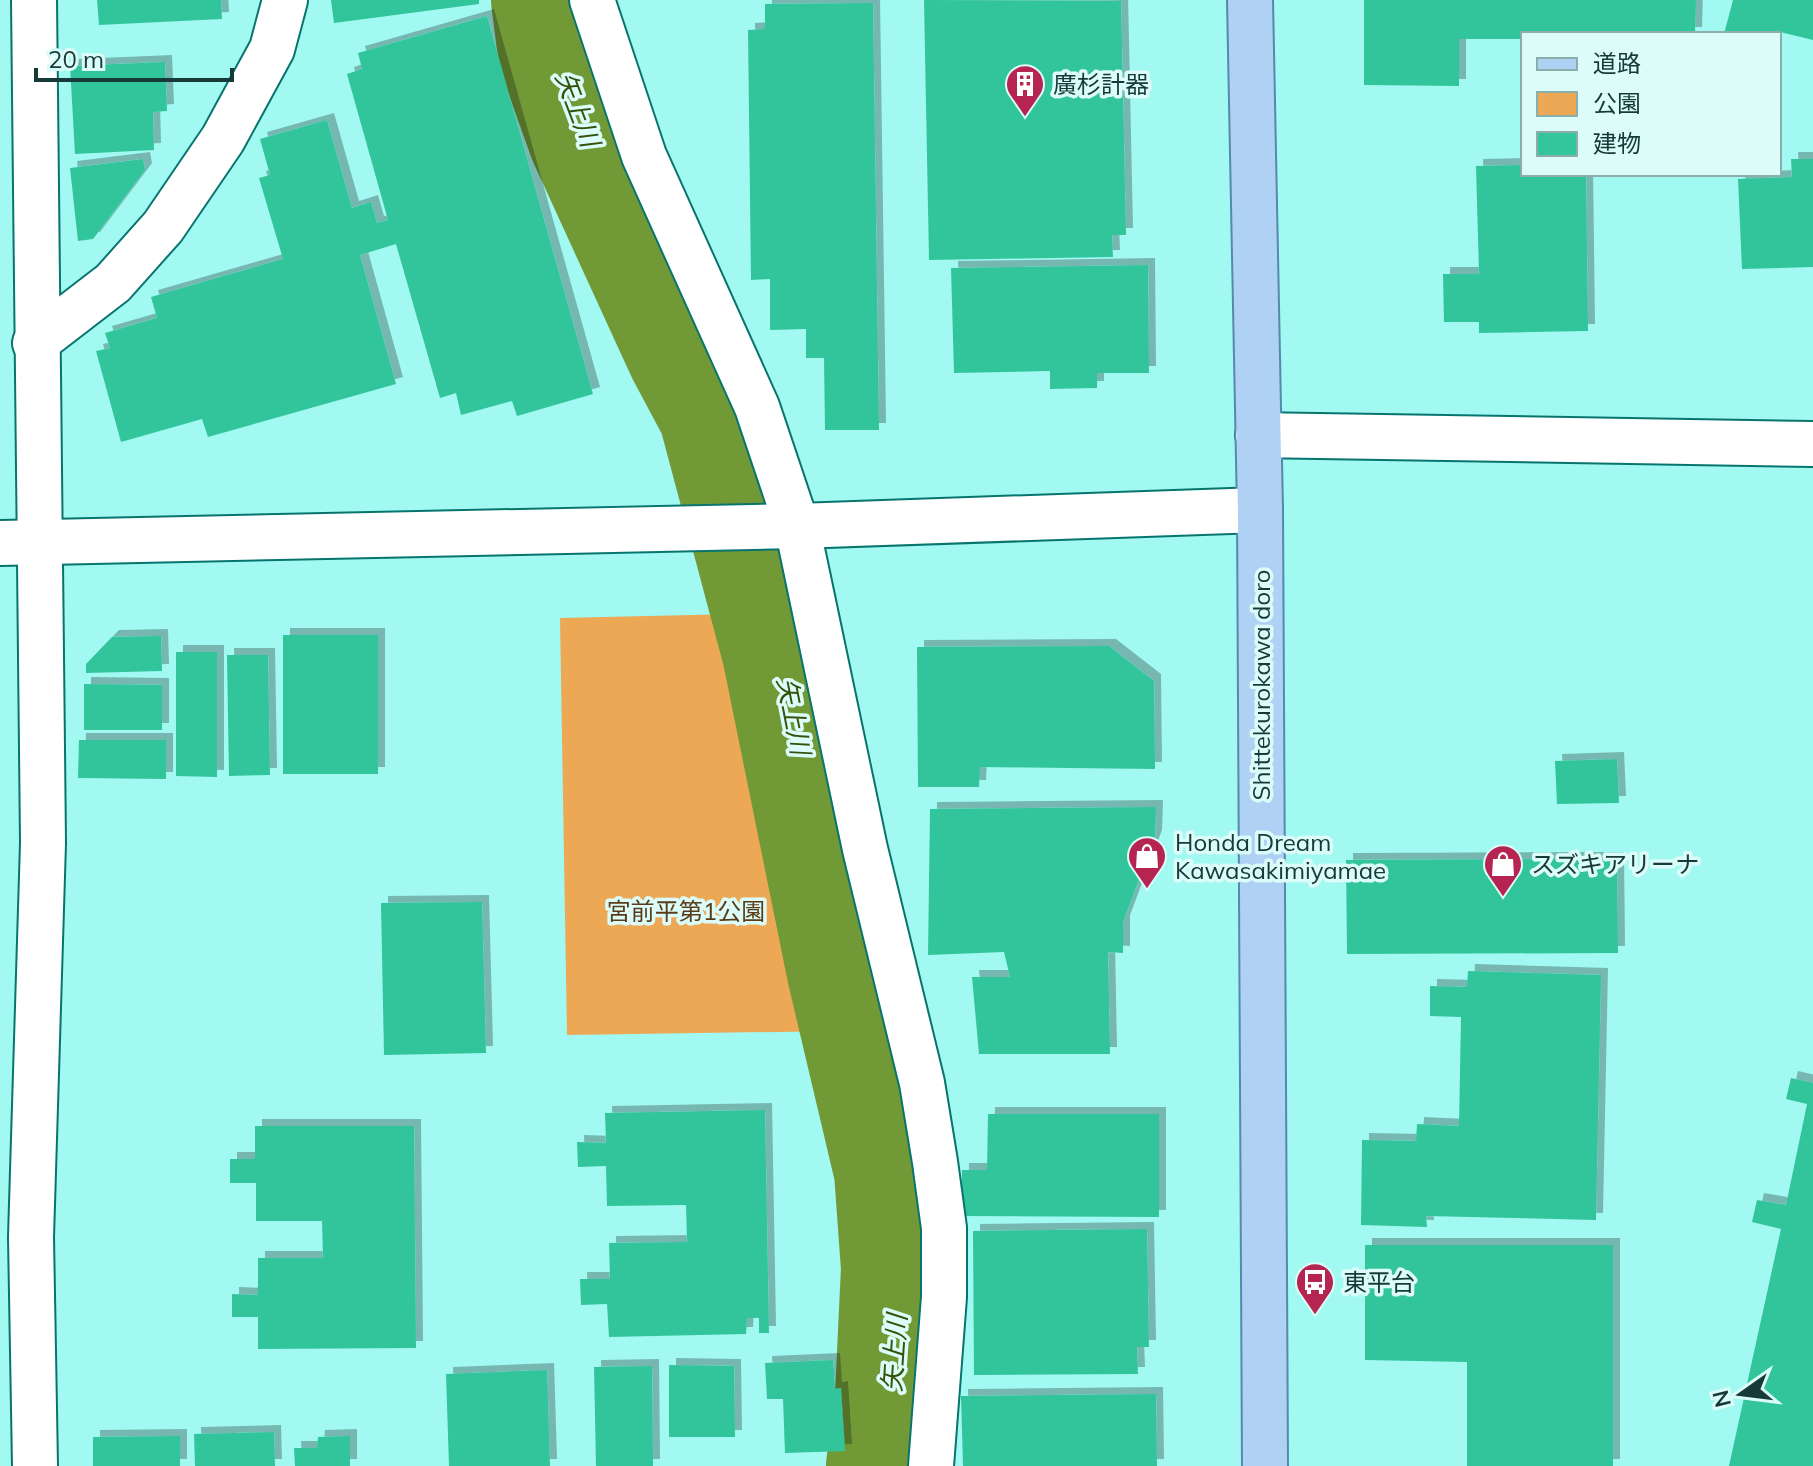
<svg xmlns="http://www.w3.org/2000/svg" width="1813" height="1466" viewBox="0 0 1813 1466" font-family="Mulish,'Noto Sans JP',sans-serif">
<defs>
<filter id="shadow"><feDropShadow dx="7" dy="-7" stdDeviation="0" flood-color="#0004"/></filter>
</defs>
<rect width="100%" height="100%" fill="#a1f9f2"/>
<path fill="#eda855" d="M 736,614 L 841,1031 L 567,1035 L 560,618 Z"/>
<g fill="none" stroke-linecap="round" stroke-linejoin="round">
<path stroke="#719a37" stroke-width="118" d="M 550,0 L 557,54 L 587,138 L 685,352 L 717,412 L 781,652 L 846,972 L 893,1171 L 900,1268 L 894,1396 L 885,1466"/>
</g>
<g fill="#33c59b" filter="url(#shadow)">
<path d="M 97,0 L 221,0 L 222,19 L 99,25 Z"/>
<path d="M 331,0 L 479,0 L 479,4 L 334,23 Z"/>
<path d="M 924,0 L 1121,1 L 1126,235 L 1112,235 L 1113,257 L 929,260 Z"/>
<path d="M 1364,0 L 1696,0 L 1695,34 L 1523,34 L 1523,39 L 1459,39 L 1459,86 L 1364,85 Z"/>
<path d="M 1733,0 L 1813,0 L 1813,40 L 1776,31 L 1772,34 L 1724,34 Z"/>
<path d="M 873,3 L 879,430 L 825,430 L 824,358 L 806,358 L 806,329 L 770,330 L 770,279 L 751,280 L 748,30 L 765,29 L 765,4 Z"/>
<path d="M 487,16 L 593,394 L 517,416 L 512,401 L 461,415 L 456,393 L 440,398 L 396,244 L 360,255 L 396,384 L 208,437 L 202,419 L 121,442 L 96,351 L 110,348 L 105,333 L 157,318 L 151,297 L 283,259 L 259,178 L 270,175 L 260,139 L 327,120 L 352,208 L 371,202 L 377,223 L 388,220 L 347,74 L 362,69 L 358,53 Z"/>
<path d="M 165,62 L 167,111 L 153,112 L 154,150 L 75,154 L 70,66 Z"/>
<path d="M 143,159 L 145,170 L 93,239 L 78,241 L 70,168 Z"/>
<path d="M 1791,159 L 1813,159 L 1813,267 L 1742,269 L 1738,179 L 1792,177 Z"/>
<path d="M 1523,165 L 1523,174 L 1586,174 L 1588,331 L 1479,333 L 1479,322 L 1444,322 L 1443,274 L 1479,274 L 1476,166 Z"/>
<path d="M 1148,265 L 1149,373 L 1097,373 L 1097,388 L 1050,389 L 1050,371 L 954,373 L 951,268 Z"/>
<rect x="283" y="635" width="95" height="139"/>
<path d="M 161,636 L 162,671 L 86,673 L 86,664 L 112,637 Z"/>
<path d="M 1109,646 L 1154,681 L 1155,769 L 980,767 L 979,787 L 918,787 L 917,647 Z"/>
<path d="M 176,652 L 217,652 L 217,777 L 176,776 Z"/>
<path d="M 227,655 L 268,655 L 270,775 L 229,776 Z"/>
<path d="M 84,684 L 162,685 L 162,730 L 84,730 Z"/>
<path d="M 79,740 L 166,740 L 166,779 L 78,778 Z"/>
<path d="M 1617,759 L 1619,803 L 1557,804 L 1555,761 Z"/>
<path d="M 1156,807 L 1155,837 L 1123,922 L 1123,953 L 1108,952 L 1110,1054 L 979,1054 L 972,977 L 1010,977 L 1004,952 L 928,955 L 930,809 Z"/>
<path d="M 1617,859 L 1618,953 L 1347,954 L 1346,860 Z"/>
<path d="M 482,902 L 486,1053 L 384,1055 L 381,903 Z"/>
<path d="M 1468,971 L 1601,975 L 1596,1220 L 1426,1216 L 1427,1227 L 1361,1225 L 1362,1140 L 1416,1141 L 1417,1124 L 1459,1126 L 1461,1017 L 1430,1016 L 1430,986 L 1467,987 Z"/>
<path d="M 1791,1078 L 1813,1083 L 1813,1466 L 1729,1466 L 1781,1229 L 1752,1222 L 1757,1200 L 1786,1205 L 1807,1104 L 1786,1099 Z"/>
<path d="M 765,1110 L 769,1333 L 759,1333 L 759,1318 L 747,1318 L 746,1334 L 609,1337 L 607,1304 L 581,1305 L 580,1279 L 610,1279 L 609,1243 L 687,1242 L 686,1205 L 607,1206 L 606,1166 L 578,1167 L 577,1142 L 606,1143 L 605,1113 Z"/>
<path d="M 988,1114 L 1159,1114 L 1159,1217 L 962,1216 L 962,1170 L 987,1170 Z"/>
<path d="M 255,1126 L 414,1126 L 416,1348 L 258,1349 L 258,1317 L 232,1317 L 232,1294 L 258,1295 L 258,1258 L 323,1258 L 322,1221 L 256,1221 L 256,1183 L 230,1183 L 230,1159 L 255,1159 Z"/>
<path d="M 1147,1229 L 1149,1347 L 1137,1347 L 1138,1374 L 974,1375 L 973,1231 Z"/>
<path d="M 1365,1245 L 1613,1245 L 1613,1466 L 1467,1466 L 1467,1362 L 1365,1360 Z"/>
<path d="M 833,1360 L 835,1389 L 841,1388 L 845,1451 L 785,1453 L 783,1399 L 767,1399 L 765,1363 Z"/>
<path d="M 669,1365 L 734,1366 L 735,1437 L 669,1437 Z"/>
<path d="M 652,1366 L 653,1466 L 596,1466 L 594,1367 Z"/>
<path d="M 547,1370 L 550,1466 L 449,1466 L 446,1374 Z"/>
<path d="M 1156,1394 L 1157,1466 L 963,1466 L 961,1396 Z"/>
<path d="M 274,1432 L 275,1466 L 195,1466 L 194,1434 Z"/>
<path d="M 180,1436 L 180,1466 L 93,1466 L 93,1437 Z"/>
<path d="M 350,1436 L 350,1466 L 295,1466 L 294,1448 L 317,1448 L 318,1437 Z"/>
</g>
<g fill="none" stroke-linecap="round" stroke-linejoin="round">
<defs>
<g id="minor">
<path d="M 34,0 L 43,843 L 31,1237 L 35,1466"/>
<path d="M 592,0 L 644,156 L 757,407 L 797,526 L 865,849 L 922,1083 L 935,1162 L 944,1228 L 944,1297 L 931,1466"/>
<path d="M 35,343 L 113,283 L 163,227 L 223,139 L 272,49 L 285,0"/>
<path d="M 1258,435 L 1813,444"/>
<path d="M 0,543 L 797,526 L 1260,510"/>
</g>
<path id="major" d="M 1250,0 L 1260,510 L 1265,1466"/>
</defs>
<use href="#minor" stroke="#08746e" stroke-width="48"/>
<use href="#major" stroke="#5589ae" stroke-width="48"/>
<use href="#minor" stroke="#fff" stroke-width="44"/>
<use href="#major" stroke="#aed1f4" stroke-width="44"/>
</g>
<defs>
<symbol id="building-pin" viewBox="-11 -11 22 30"><path d="M0 17L-7.5 6A9.5 9.5 0 1 1 7.5 6Z" fill="#b62551" stroke="#dbfcf8"/><path d="M-4-6H4V6H1V3H-1V6H-4ZM-2.5-4.3h1.7v1.8h-1.7ZM.8-4.3h1.7v1.8H.8ZM-2.5-1h1.7V.8h-1.7ZM.8-1h1.7V.8H.8Z" fill="#fff"/></symbol>
<symbol id="shop-pin" viewBox="-11 -11 22 30"><path d="M0 17L-7.5 6A9.5 9.5 0 1 1 7.5 6Z" fill="#b62551" stroke="#dbfcf8"/><path d="M-5-2.5h2.3a2.7 3.5 0 0 1 5.4 0H5L5.5 6h-11ZM-1.5-2.5h3a1.5 2.3 0 0 0-3 0Z" fill="#fff"/></symbol>
<symbol id="bus-pin" viewBox="-11 -11 22 30"><path d="M0 17L-7.5 6A9.5 9.5 0 1 1 7.5 6Z" fill="#b62551" stroke="#dbfcf8"/><path d="M-5-6H5V4H4V6H2V4H-2V6H-4V4H-5ZM-3.5-4V0h7V-4ZM-3.5 1.2v1.5H-2V1.2ZM2 1.2v1.5H3.5V1.2Z" fill="#fff"/></symbol>
</defs>
<g fill-rule="evenodd">
<use href="#building-pin" x="1003" y="62" width="44" height="60"/>
<use href="#shop-pin" x="1125" y="834" width="44" height="60"/>
<use href="#shop-pin" x="1481" y="842" width="44" height="60"/>
<use href="#bus-pin" x="1293" y="1260" width="44" height="60"/>
</g>
<g text-anchor="middle" dominant-baseline="central" stroke-width="7" stroke-linejoin="round" paint-order="stroke">
<g font-size="24" fill="#153a38" stroke="#dbfcf8" text-anchor="start">
<text x="1053" y="84">廣杉計器</text>
<text x="1175" y="842">Honda Dream<tspan x="1175" dy="28">Kawasakimiyamae</tspan></text>
<text x="1531" y="864">スズキアリーナ</text>
<text x="1343" y="1282">東平台</text>
</g>
<g font-size="24" fill="#153a38" stroke="#dbfcf8">
<text transform="translate(1261 685) rotate(-90)">Shittekurokawa doro</text>
</g>
<g font-size="24" fill="#5a3c18" stroke="#dbfcf8">
<text x="686" y="911">宮前平第1公園</text>
</g>
<g font-size="26" font-style="italic" fill="#365109" stroke="#dbfcf8">
<text transform="translate(578 109) rotate(69)">矢上川</text>
<text transform="translate(794 716) rotate(79)">矢上川</text>
<text transform="translate(894 1353) rotate(-86)">矢上川</text>
</g>
</g>
<rect x="1521" y="32" width="260" height="144" fill="#dbfcf8" stroke="#8caeab" stroke-width="2"/>
<rect x="1537" y="58" width="40" height="12" fill="#aed1f4" stroke="#8caeab" stroke-width="2"/>
<text x="1593" y="72" font-size="24" fill="#153a38">道路</text>
<rect x="1537" y="92" width="40" height="24" fill="#eda855" stroke="#8caeab" stroke-width="2"/>
<text x="1593" y="112" font-size="24" fill="#153a38">公園</text>
<rect x="1537" y="132" width="40" height="24" fill="#33c59b" stroke="#8caeab" stroke-width="2"/>
<text x="1593" y="152" font-size="24" fill="#153a38">建物</text>
<g transform="translate(1741 1394) rotate(256)" stroke="#dbfcf8" stroke-width="6" paint-order="stroke">
<path d="M0-6L14 30L0 20L-14 30Z" fill="#153a38"/>
<text y="-12" font-size="22" font-weight="bold" text-anchor="middle" fill="#153a38">N</text>
</g>
<path d="M36 68v12h196v-12" fill="none" stroke="#153a38" stroke-width="4"/>
<text x="48" y="68" font-size="24" fill="#153a38" stroke="#dbfcf8" stroke-width="6" paint-order="stroke">20 m</text>
</svg>
